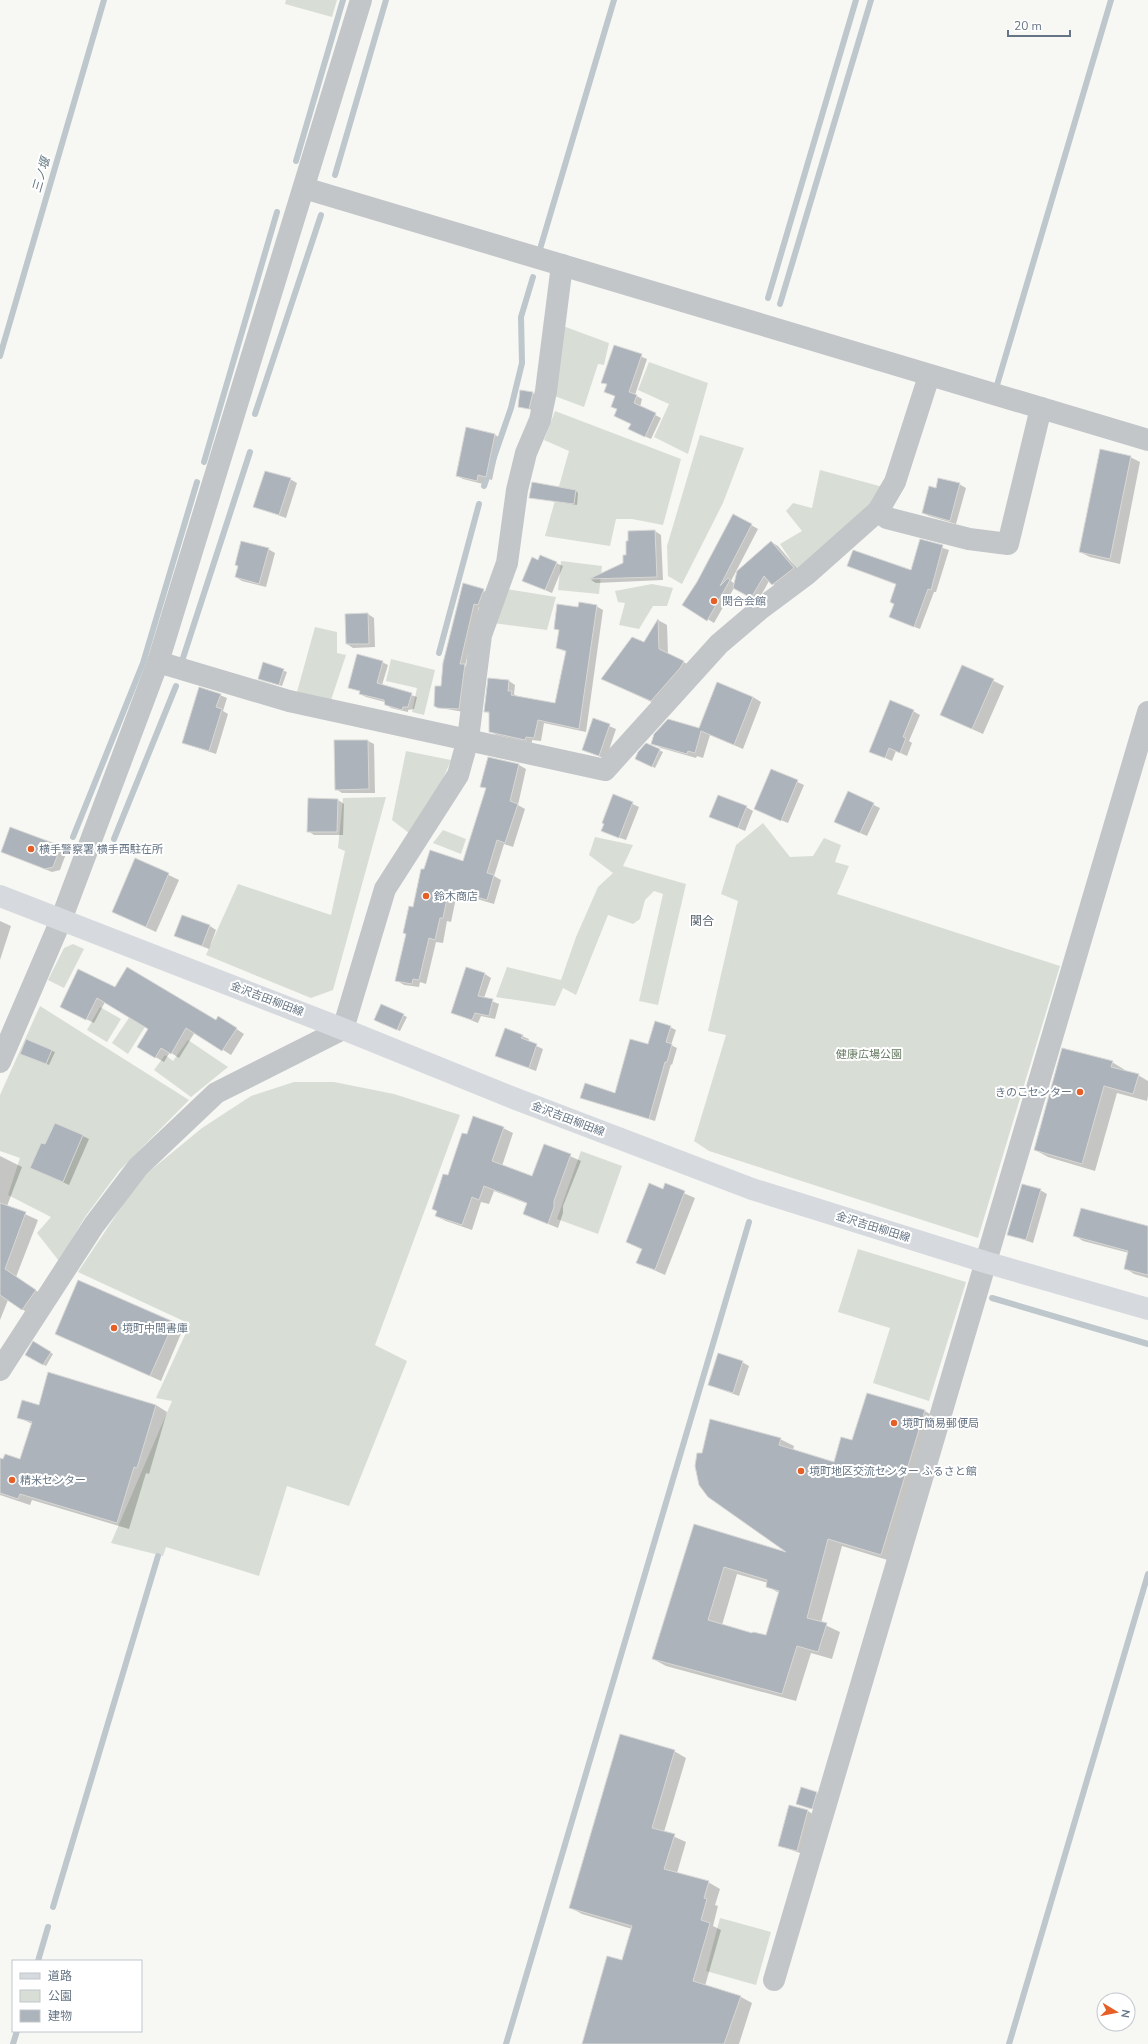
<svg xmlns="http://www.w3.org/2000/svg" width="1148" height="2044" viewBox="0 0 1148 2044" font-family="'Nunito Sans','Noto Sans JP',sans-serif">
<rect width="100%" height="100%" fill="#f7f7f4"/>
<g fill="#d8ded5">
<path d="M 286,0 L 337,0 L 332,17 L 285,4 Z"/>
<path d="M 563,326 L 609,343 L 604,365 L 598,364 L 584,407 L 552,395 Z"/>
<path d="M 649,362 L 708,383 L 688,454 L 654,437 L 669,404 L 638,390 Z"/>
<path d="M 555,411 L 681,459 L 663,525 L 632,519 L 616,519 L 610,546 L 545,536 L 569,451 L 544,440 Z"/>
<path d="M 700,435 L 744,448 L 723,503 L 682,584 L 668,576 L 667,546 Z"/>
<path d="M 820,470 L 883,487 L 877,499 L 798,571 L 780,544 L 802,531 L 786,511 L 793,503 L 812,508 Z"/>
<path d="M 561,561 L 602,566 L 599,594 L 558,590 Z"/>
<path d="M 652,584 L 673,588 L 667,606 L 653,606 L 639,629 L 619,625 L 625,603 L 618,602 L 615,591 Z"/>
<path d="M 506,589 L 556,597 L 547,630 L 493,623 Z"/>
<path d="M 315,627 L 337,632 L 337,653 L 346,655 L 331,700 L 297,692 Z"/>
<path d="M 391,659 L 435,670 L 424,715 L 412,712 L 417,688 L 386,681 Z"/>
<path d="M 406,751 L 451,760 L 440,786 L 409,833 L 392,820 Z"/>
<path d="M 386,797 L 333,990 L 311,998 L 206,955 L 238,884 L 331,915 L 345,851 L 338,848 L 343,798 Z"/>
<path d="M 763,823 L 790,857 L 813,856 L 824,838 L 841,845 L 835,862 L 849,866 L 837,894 L 1060,966 L 978,1238 L 709,1151 L 694,1141 L 726,1035 L 708,1031 L 738,901 L 721,894 L 736,845 Z"/>
<path d="M 443,830 L 466,839 L 461,854 L 433,843 Z"/>
<path d="M 595,837 L 633,845 L 623,866 L 686,884 L 658,1005 L 639,1001 L 663,894 L 654,891 L 645,900 L 640,919 L 633,924 L 608,915 L 576,995 L 563,988 L 555,1006 L 496,997 L 507,967 L 561,980 L 576,937 L 598,887 L 613,873 L 589,855 Z"/>
<path d="M 73,944 L 84,949 L 64,988 L 48,980 L 64,948 Z"/>
<path d="M 40,1006 L 189,1100 L 119,1171 L 85,1217 L 59,1261 L 37,1233 L 51,1217 L 8,1195 L 20,1158 L 0,1151 L 0,1095 Z"/>
<path d="M 100,1007 L 121,1019 L 107,1042 L 87,1030 Z"/>
<path d="M 133,1012 L 148,1022 L 128,1054 L 112,1043 Z"/>
<path d="M 188,1040 L 228,1067 L 191,1097 L 154,1070 L 165,1055 L 173,1061 Z"/>
<path d="M 294,1082 L 334,1082 L 394,1094 L 460,1115 L 375,1345 L 407,1361 L 349,1506 L 287,1486 L 259,1576 L 166,1547 L 163,1556 L 111,1543 L 172,1401 L 156,1398 L 190,1324 L 78,1272 L 140,1179 L 202,1128 L 251,1096 Z"/>
<path d="M 581,1151 L 622,1166 L 598,1234 L 557,1219 Z"/>
<path d="M 858,1249 L 966,1282 L 929,1401 L 873,1383 L 890,1328 L 838,1312 Z"/>
<path d="M 720,1918 L 771,1932 L 756,1985 L 706,1971 Z"/>
</g>
<g fill="#0003" fill-rule="evenodd">
<path d="M 615,346 L 647,359 L 635,395 L 642,399 L 640,407 L 661,418 L 651,439 L 635,432 L 632,424 L 618,409 L 616,397 L 605,392 L 607,385 L 602,382 Z"/>
<path d="M 533,393 L 535,395 L 532,410 L 519,406 Z"/>
<path d="M 495,435 L 501,438 L 492,480 L 485,478 L 483,484 L 463,479 L 457,476 Z"/>
<path d="M 1130,457 L 1140,462 L 1120,564 L 1090,557 L 1080,552 Z"/>
<path d="M 290,479 L 297,483 L 286,518 L 255,507 Z"/>
<path d="M 959,484 L 966,488 L 956,524 L 929,516 L 923,513 L 936,489 Z"/>
<path d="M 576,491 L 578,493 L 577,505 L 530,497 Z"/>
<path d="M 734,515 L 758,529 L 731,581 L 735,584 L 771,542 L 778,546 L 800,572 L 779,588 L 769,581 L 758,601 L 734,588 L 714,623 L 683,604 L 698,582 Z"/>
<path d="M 655,531 L 661,535 L 663,580 L 596,583 L 591,580 L 624,564 L 627,556 Z"/>
<path d="M 921,541 L 949,550 L 936,592 L 934,592 L 920,629 L 896,620 L 897,585 L 848,566 L 912,572 Z"/>
<path d="M 268,549 L 275,553 L 266,587 L 242,581 L 236,577 L 239,566 Z"/>
<path d="M 556,563 L 563,566 L 552,593 L 523,581 Z"/>
<path d="M 464,584 L 489,593 L 484,608 L 479,607 L 465,666 L 470,668 L 464,712 L 440,708 L 435,705 L 442,688 Z"/>
<path d="M 596,606 L 603,610 L 586,732 L 544,723 L 541,741 L 532,740 L 532,743 L 496,735 L 490,731 L 490,714 L 485,711 L 489,679 L 509,681 L 515,685 L 514,694 L 518,697 L 556,704 L 566,652 L 557,647 L 560,631 L 555,628 L 579,608 Z"/>
<path d="M 368,614 L 374,618 L 375,647 L 353,648 L 347,644 Z"/>
<path d="M 658,620 L 667,625 L 668,654 L 693,667 L 660,706 L 602,679 L 644,643 Z"/>
<path d="M 382,662 L 388,665 L 382,685 L 417,697 L 414,709 L 408,710 L 408,712 L 391,708 L 386,704 L 385,702 L 366,697 L 360,694 L 361,692 L 349,687 Z"/>
<path d="M 264,663 L 287,672 L 282,686 L 262,680 Z"/>
<path d="M 963,666 L 1004,686 L 983,734 L 952,720 Z"/>
<path d="M 220,695 L 227,698 L 223,711 L 228,714 L 216,754 L 183,743 Z"/>
<path d="M 753,697 L 761,702 L 743,749 L 710,735 L 703,758 L 697,756 L 696,758 L 661,748 L 653,743 L 700,729 Z"/>
<path d="M 913,711 L 920,715 L 909,741 L 912,743 L 907,756 L 896,751 L 892,761 L 870,751 Z"/>
<path d="M 593,719 L 616,729 L 606,759 L 583,750 Z"/>
<path d="M 368,741 L 374,744 L 375,793 L 342,793 L 336,789 Z"/>
<path d="M 647,744 L 663,752 L 655,768 L 639,760 Z"/>
<path d="M 489,758 L 519,765 L 526,769 L 518,805 L 525,809 L 513,847 L 504,844 L 494,876 L 501,880 L 494,904 L 457,893 L 451,922 L 447,921 L 443,943 L 436,942 L 426,984 L 420,982 L 419,987 L 404,985 L 396,980 L 414,908 L 464,862 L 487,789 L 482,786 Z"/>
<path d="M 771,770 L 804,785 L 788,823 L 762,812 Z"/>
<path d="M 849,793 L 880,808 L 867,836 L 842,825 Z"/>
<path d="M 614,795 L 639,807 L 626,840 L 609,834 Z"/>
<path d="M 338,800 L 344,804 L 343,835 L 314,835 L 308,831 Z"/>
<path d="M 746,807 L 753,811 L 745,831 L 711,816 Z"/>
<path d="M 11,828 L 67,851 L 60,870 L 52,872 L 2,852 Z"/>
<path d="M 136,859 L 179,880 L 156,932 L 113,912 Z"/>
<path d="M 0,921 L 11,926 L 0,960 Z"/>
<path d="M 210,926 L 216,930 L 209,949 L 176,936 Z"/>
<path d="M 485,974 L 491,978 L 484,998 L 499,1004 L 495,1019 L 481,1016 L 478,1023 L 452,1013 Z"/>
<path d="M 115,989 L 216,1021 L 226,1022 L 244,1034 L 231,1055 L 195,1032 L 179,1058 L 170,1052 L 164,1062 L 138,1047 L 149,1029 L 105,1002 L 94,1023 L 70,1011 Z"/>
<path d="M 382,1005 L 407,1017 L 400,1031 L 378,1022 Z"/>
<path d="M 670,1027 L 676,1030 L 671,1045 L 677,1048 L 672,1065 L 671,1064 L 655,1121 L 581,1098 L 616,1094 L 648,1045 Z"/>
<path d="M 522,1036 L 529,1039 L 528,1042 L 543,1049 L 536,1071 L 503,1059 Z"/>
<path d="M 27,1040 L 55,1052 L 49,1065 L 24,1055 Z"/>
<path d="M 1112,1062 L 1125,1070 L 1125,1072 L 1138,1075 L 1148,1081 L 1148,1096 L 1147,1101 L 1117,1093 L 1095,1171 L 1048,1157 L 1035,1150 Z"/>
<path d="M 503,1128 L 513,1133 L 502,1166 L 533,1178 L 545,1145 L 581,1161 L 563,1206 L 563,1213 L 558,1228 L 524,1214 L 528,1204 L 494,1191 L 489,1204 L 481,1202 L 472,1230 L 446,1221 L 436,1216 L 438,1212 L 433,1209 L 468,1136 Z"/>
<path d="M 83,1136 L 89,1139 L 69,1185 L 38,1171 L 46,1146 Z"/>
<path d="M 0,1156 L 22,1167 L 7,1206 L 38,1220 L 16,1277 L 47,1298 L 34,1317 L 8,1300 L 0,1320 Z"/>
<path d="M 665,1185 L 695,1198 L 665,1275 L 638,1263 L 643,1250 L 627,1242 Z"/>
<path d="M 1040,1190 L 1047,1194 L 1033,1243 L 1008,1234 Z"/>
<path d="M 1148,1226 L 1148,1278 L 1134,1274 L 1125,1268 L 1129,1253 L 1083,1241 L 1074,1235 Z"/>
<path d="M 173,1323 L 183,1329 L 161,1381 L 56,1333 Z"/>
<path d="M 34,1343 L 53,1354 L 46,1366 L 26,1354 Z"/>
<path d="M 742,1362 L 749,1366 L 739,1396 L 709,1385 Z"/>
<path d="M 49,1374 L 156,1405 L 167,1412 L 149,1474 L 146,1473 L 129,1529 L 32,1500 L 30,1505 L 0,1495 L 0,1459 L 21,1460 L 32,1424 L 18,1417 L 39,1406 Z"/>
<path d="M 925,1411 L 938,1419 L 894,1562 L 842,1546 L 821,1623 L 840,1632 L 832,1659 L 811,1653 L 796,1701 L 666,1666 L 653,1659 L 695,1525 L 790,1554 L 709,1497 L 780,1439 L 794,1446 L 793,1450 L 834,1463 L 852,1441 ZM 737,1574 L 768,1583 L 767,1586 L 779,1593 L 766,1637 L 753,1635 L 722,1625 Z"/>
<path d="M 674,1751 L 686,1758 L 664,1832 L 686,1842 L 677,1873 L 708,1882 L 720,1889 L 715,1905 L 718,1906 L 713,1926 L 721,1930 L 705,1986 L 741,1997 L 752,2003 L 739,2044 L 583,2044 L 623,1962 L 632,1929 L 582,1914 L 571,1908 Z"/>
<path d="M 816,1793 L 819,1794 L 815,1809 L 797,1804 Z"/>
<path d="M 808,1811 L 814,1815 L 803,1854 L 780,1846 Z"/>
</g>
<g fill="none" stroke-linecap="round" stroke-linejoin="round">
<g stroke="#bdc7cc" stroke-width="6">
<path d="M 296,161 L 343,0"/>
<path d="M 335,175 L 386,0"/>
<path d="M 540,249 L 614,0"/>
<path d="M 768,298 L 856,0"/>
<path d="M 780,304 L 871,0"/>
<path d="M 0,356 L 104,0"/>
<path d="M 997,385 L 1111,0"/>
<path d="M 255,414 L 321,215"/>
<path d="M 204,462 L 277,212"/>
<path d="M 484,486 L 511,408 L 522,363 L 521,317 L 533,277"/>
<path d="M 439,653 L 479,504"/>
<path d="M 183,658 L 250,452"/>
<path d="M 73,837 L 143,663 L 197,482"/>
<path d="M 114,839 L 176,686"/>
<path d="M 992,1298 L 1148,1344"/>
<path d="M 53,1907 L 158,1556"/>
<path d="M 38,1961 L 48,1927"/>
<path d="M 13,2044 L 17,2031"/>
<path d="M 506,2044 L 749,1222"/>
<path d="M 1009,2044 L 1148,1574"/>
</g>
</g>
<g fill="#adb3ba" stroke="#d8d8d6" fill-rule="evenodd">
<path d="M 614,345 L 642,354 L 629,392 L 637,395 L 634,403 L 656,413 L 645,437 L 628,429 L 631,424 L 614,416 L 617,409 L 611,407 L 615,396 L 604,392 L 607,384 L 601,383 Z"/>
<path d="M 520,390 L 533,392 L 529,409 L 518,407 Z"/>
<path d="M 466,427 L 495,434 L 486,477 L 478,475 L 477,481 L 456,476 Z"/>
<path d="M 1100,449 L 1131,456 L 1110,559 L 1079,552 Z"/>
<path d="M 265,471 L 291,478 L 279,515 L 253,507 Z"/>
<path d="M 938,478 L 960,483 L 950,521 L 922,513 L 929,486 L 936,488 Z"/>
<path d="M 532,482 L 576,490 L 574,504 L 529,498 Z"/>
<path d="M 733,514 L 752,524 L 720,586 L 728,578 L 730,580 L 707,621 L 682,605 L 697,582 Z"/>
<path d="M 655,530 L 657,577 L 589,579 L 623,563 L 623,555 L 626,555 L 626,541 L 628,541 L 628,531 Z"/>
<path d="M 920,539 L 943,545 L 931,590 L 928,589 L 914,627 L 889,617 L 894,604 L 890,602 L 896,584 L 847,566 L 853,550 L 911,570 Z"/>
<path d="M 241,541 L 269,548 L 259,584 L 235,577 L 238,566 L 235,565 Z"/>
<path d="M 771,541 L 794,568 L 772,585 L 764,576 L 751,598 L 733,588 L 737,571 Z"/>
<path d="M 540,555 L 557,562 L 545,590 L 522,581 L 532,557 L 538,560 Z"/>
<path d="M 463,583 L 484,589 L 478,605 L 474,604 L 460,664 L 465,664 L 459,709 L 438,708 L 434,706 L 435,686 L 441,686 L 443,663 Z"/>
<path d="M 579,602 L 597,605 L 579,729 L 538,720 L 534,738 L 526,737 L 525,740 L 489,732 L 489,712 L 484,712 L 488,678 L 509,680 L 508,691 L 512,691 L 511,695 L 555,703 L 566,651 L 556,648 L 559,630 L 554,629 L 557,604 L 578,607 Z"/>
<path d="M 368,613 L 369,644 L 346,644 L 345,614 Z"/>
<path d="M 658,619 L 659,649 L 684,661 L 680,668 L 651,701 L 601,679 L 632,637 L 644,642 Z"/>
<path d="M 357,654 L 383,661 L 377,683 L 412,693 L 408,707 L 403,707 L 402,710 L 385,705 L 384,700 L 359,694 L 360,691 L 348,688 Z"/>
<path d="M 263,662 L 284,669 L 279,685 L 258,679 Z"/>
<path d="M 962,665 L 994,679 L 972,729 L 940,715 Z"/>
<path d="M 717,682 L 753,697 L 734,745 L 701,731 L 695,753 L 688,751 L 687,754 L 651,744 L 654,734 L 668,719 L 699,728 Z"/>
<path d="M 199,687 L 221,694 L 216,707 L 222,709 L 209,751 L 182,743 Z"/>
<path d="M 890,700 L 914,710 L 903,737 L 906,738 L 900,753 L 889,748 L 885,758 L 869,752 Z"/>
<path d="M 593,718 L 610,724 L 599,756 L 582,750 Z"/>
<path d="M 334,740 L 368,740 L 369,789 L 335,790 Z"/>
<path d="M 646,743 L 660,749 L 652,767 L 635,759 L 638,752 Z"/>
<path d="M 488,757 L 519,764 L 510,801 L 518,804 L 505,843 L 497,840 L 487,873 L 494,875 L 487,900 L 449,889 L 443,918 L 440,918 L 435,940 L 429,938 L 419,980 L 413,979 L 412,984 L 395,981 L 406,934 L 403,933 L 409,906 L 413,907 L 421,869 L 424,869 L 430,850 L 463,861 L 486,788 L 480,787 Z"/>
<path d="M 771,769 L 798,780 L 781,821 L 754,809 Z"/>
<path d="M 848,791 L 874,803 L 860,833 L 834,822 Z"/>
<path d="M 613,794 L 633,802 L 619,838 L 601,831 L 604,824 L 602,823 Z"/>
<path d="M 718,795 L 747,806 L 738,828 L 709,817 Z"/>
<path d="M 308,798 L 338,799 L 337,832 L 307,832 Z"/>
<path d="M 10,827 L 61,846 L 53,867 L 45,869 L 1,852 Z"/>
<path d="M 135,858 L 169,873 L 146,927 L 112,912 Z"/>
<path d="M 182,915 L 210,925 L 202,946 L 174,936 Z"/>
<path d="M 127,967 L 216,1020 L 218,1016 L 237,1028 L 222,1051 L 186,1028 L 171,1054 L 161,1048 L 155,1058 L 137,1047 L 148,1029 L 97,998 L 86,1020 L 60,1007 L 78,969 L 115,987 Z"/>
<path d="M 466,967 L 485,973 L 478,996 L 493,999 L 489,1016 L 475,1013 L 472,1020 L 451,1013 Z"/>
<path d="M 381,1004 L 404,1014 L 397,1030 L 374,1020 Z"/>
<path d="M 655,1021 L 671,1026 L 666,1042 L 672,1044 L 667,1062 L 665,1062 L 649,1119 L 580,1098 L 585,1083 L 615,1093 L 630,1039 L 648,1044 Z"/>
<path d="M 505,1028 L 523,1035 L 521,1038 L 537,1044 L 529,1068 L 495,1056 Z"/>
<path d="M 26,1039 L 52,1050 L 46,1064 L 20,1054 Z"/>
<path d="M 1062,1048 L 1113,1061 L 1111,1067 L 1139,1074 L 1133,1094 L 1104,1086 L 1082,1164 L 1034,1150 Z"/>
<path d="M 473,1116 L 504,1127 L 492,1161 L 532,1176 L 544,1144 L 571,1154 L 554,1201 L 554,1207 L 548,1224 L 523,1214 L 527,1203 L 484,1186 L 479,1200 L 472,1197 L 462,1225 L 435,1216 L 437,1211 L 432,1209 L 443,1174 L 448,1175 L 462,1133 L 467,1134 Z"/>
<path d="M 55,1123 L 83,1135 L 63,1182 L 30,1168 L 41,1143 L 45,1144 Z"/>
<path d="M 649,1183 L 663,1189 L 665,1183 L 685,1191 L 655,1270 L 636,1263 L 642,1249 L 626,1242 Z"/>
<path d="M 1022,1184 L 1041,1189 L 1026,1240 L 1007,1235 Z"/>
<path d="M 0,1203 L 26,1212 L 5,1269 L 36,1290 L 22,1310 L 0,1295 Z"/>
<path d="M 1081,1208 L 1148,1226 L 1148,1275 L 1124,1269 L 1128,1251 L 1073,1236 Z"/>
<path d="M 78,1280 L 174,1322 L 150,1376 L 55,1334 Z"/>
<path d="M 33,1341 L 51,1352 L 43,1365 L 25,1355 Z"/>
<path d="M 718,1353 L 743,1361 L 733,1393 L 708,1385 Z"/>
<path d="M 48,1372 L 156,1405 L 137,1468 L 134,1467 L 117,1523 L 20,1494 L 18,1499 L 0,1493 L 0,1458 L 3,1459 L 5,1454 L 20,1459 L 32,1422 L 17,1418 L 22,1400 L 39,1405 Z"/>
<path d="M 867,1393 L 925,1410 L 881,1555 L 828,1539 L 807,1618 L 827,1623 L 818,1652 L 797,1646 L 782,1694 L 652,1659 L 694,1524 L 786,1552 L 708,1497 L 699,1485 L 695,1466 L 697,1453 L 702,1453 L 710,1419 L 781,1438 L 779,1445 L 834,1462 L 841,1437 L 852,1440 ZM 724,1567 L 767,1580 L 766,1587 L 779,1591 L 766,1635 L 753,1632 L 752,1633 L 708,1620 Z"/>
<path d="M 620,1734 L 675,1750 L 652,1828 L 675,1834 L 664,1869 L 709,1881 L 704,1898 L 707,1899 L 701,1920 L 710,1923 L 693,1981 L 741,1996 L 724,2044 L 582,2044 L 607,1956 L 622,1960 L 632,1926 L 569,1908 Z"/>
<path d="M 801,1787 L 817,1792 L 812,1809 L 796,1804 Z"/>
<path d="M 789,1805 L 808,1810 L 797,1851 L 778,1846 Z"/>
</g>
<g fill="none" stroke-linecap="round" stroke-linejoin="round">
<g stroke="#c2c6c9" stroke-width="22">
<path d="M 304,188 L 1148,440"/>
<path d="M 878,511 L 887,518 L 969,539 L 1008,544 L 1041,408"/>
<path d="M 158,662 L 289,701 L 605,770 L 719,644 L 759,610 L 806,575 L 878,511 L 895,482 L 929,376"/>
<path d="M 0,1062 L 61,920 L 158,662 L 361,0"/>
<path d="M 0,1370 L 94,1225 L 138,1167 L 216,1093 L 343,1029 L 385,889 L 458,775 L 468,739 L 481,635 L 507,563 L 517,490 L 526,453 L 540,420 L 546,391 L 562,265"/>
<path d="M 774,1980 L 1148,712"/>
</g>
<path stroke="#d6dadf" stroke-width="22" d="M 0,896 L 343,1029 L 516,1099 L 752,1189 L 985,1262 L 1148,1309"/>
</g>
<g fill="#e55f26" stroke="#fff" stroke-width="1.5">
<circle cx="714" cy="601" r="4"/>
<circle cx="31" cy="849" r="4"/>
<circle cx="426" cy="896" r="4"/>
<circle cx="1080" cy="1092" r="4"/>
<circle cx="114" cy="1328" r="4"/>
<circle cx="894" cy="1423" r="4"/>
<circle cx="801" cy="1471" r="4"/>
<circle cx="12" cy="1480" r="4"/>
</g>
<g text-anchor="middle" dominant-baseline="central" stroke-width="4" stroke-linejoin="round" paint-order="stroke">
<g font-size="11" fill="#667585" stroke="#fff" text-anchor="start">
<text x="722" y="601">関合会館</text>
<text x="39" y="849">横手警察署 横手西駐在所</text>
<text x="434" y="896">鈴木商店</text>
<text x="1072" y="1092" text-anchor="end">きのこセンター</text>
<text x="122" y="1328">境町中間書庫</text>
<text x="902" y="1423">境町簡易郵便局</text>
<text x="809" y="1471">境町地区交流センター ふるさと館</text>
<text x="20" y="1480">精米センター</text>
</g>
<g font-size="11" fill="#667585" stroke="#fff">
<text transform="translate(267 999) rotate(21)">金沢吉田柳田線</text>
<text transform="translate(568 1119) rotate(21)">金沢吉田柳田線</text>
<text transform="translate(873 1227) rotate(17)">金沢吉田柳田線</text>
</g>
<g font-size="11" fill="#687c64" stroke="#fff">
<text x="869" y="1054">健康広場公園</text>
</g>
<g font-size="12" font-style="italic" fill="#617781" stroke="#fff">
<text transform="translate(41 175) rotate(-74)">三ノ堰</text>
</g>
<g font-size="12" fill="#545f6a" stroke="#fff">
<text x="702" y="921">関合</text>
</g>
</g>
<rect x="12" y="1960" width="130" height="72" fill="#ffffff" stroke="#c2c8ce"/>
<rect x="20" y="1973" width="20" height="6" fill="#d6dadf" stroke="#c2c8ce"/>
<text x="48" y="1980" font-size="12" fill="#667585">道路</text>
<rect x="20" y="1990" width="20" height="12" fill="#d8ded5" stroke="#c2c8ce"/>
<text x="48" y="2000" font-size="12" fill="#667585">公園</text>
<rect x="20" y="2010" width="20" height="12" fill="#adb3ba" stroke="#c2c8ce"/>
<text x="48" y="2020" font-size="12" fill="#667585">建物</text>
<g transform="translate(1116 2012) rotate(100)"><circle r="19" fill="#ffffff" stroke="#c2c8ce"/>
<path d="M0-3L7 15L0 10L-7 15Z" fill="#e55f26"/>
<text y="-6" font-size="11" font-weight="bold" text-anchor="middle" fill="#667585">N</text>
</g>
<path d="M1008 30v6h62v-6" fill="none" stroke="#667585" stroke-width="2"/>
<text x="1014" y="30" font-size="12" fill="#667585" stroke="#ffffff" stroke-width="3" paint-order="stroke">20 m</text>
</svg>
